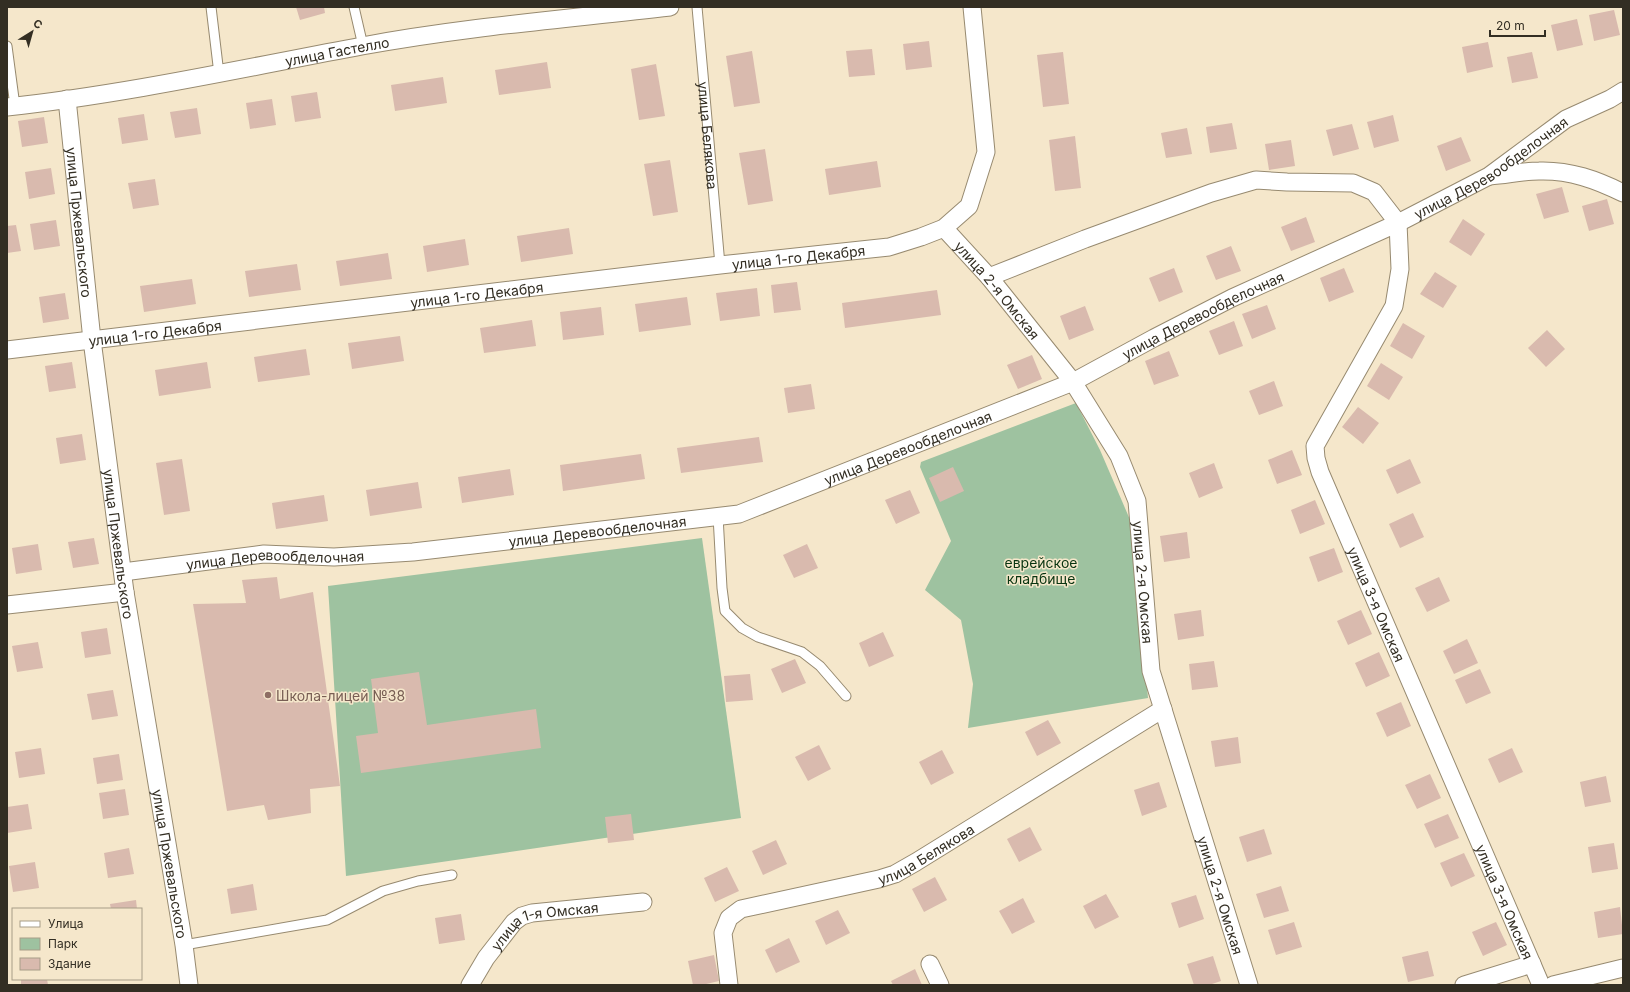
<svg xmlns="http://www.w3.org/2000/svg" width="1630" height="992" viewBox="0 0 1630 992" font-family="Inter,sans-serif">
<rect width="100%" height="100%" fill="#f5e7cb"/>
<g fill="#9ec2a0">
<path d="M 1076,403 L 1100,450 L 1131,522 L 1139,595 L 1148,698 L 968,728 L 973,684 L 961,620 L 925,590 L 951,541 L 920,467 L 921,462 Z"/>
<path d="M 702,538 L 741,818 L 346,876 L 328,586 Z"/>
</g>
<g fill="#d9baae">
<path d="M 296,7 L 324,7 L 325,13 L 300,20 Z"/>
<path d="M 1614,10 L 1620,35 L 1594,41 L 1589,15 Z"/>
<path d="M 1577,19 L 1583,45 L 1557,51 L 1551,25 Z"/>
<path d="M 929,41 L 932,67 L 906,70 L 903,44 Z"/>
<path d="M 1488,42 L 1493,67 L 1467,73 L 1462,47 Z"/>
<path d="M 872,49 L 875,75 L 849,77 L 846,51 Z"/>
<path d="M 752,51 L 760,103 L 734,107 L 726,56 Z"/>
<path d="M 1063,52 L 1069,104 L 1043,107 L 1037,55 Z"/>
<path d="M 1532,52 L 1538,78 L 1512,83 L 1507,57 Z"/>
<path d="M 547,62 L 551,88 L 499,95 L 495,70 Z"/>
<path d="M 656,64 L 665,116 L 639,120 L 631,69 Z"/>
<path d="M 443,77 L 447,103 L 395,111 L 391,85 Z"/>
<path d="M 317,92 L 321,118 L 295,122 L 291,96 Z"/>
<path d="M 272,99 L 276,125 L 250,129 L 246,103 Z"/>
<path d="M 197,108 L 201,134 L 175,138 L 170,112 Z"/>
<path d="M 144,114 L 148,140 L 122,144 L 118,118 Z"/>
<path d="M 1393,115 L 1399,141 L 1374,148 L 1367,122 Z"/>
<path d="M 44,117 L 48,143 L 22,147 L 18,121 Z"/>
<path d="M 1232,123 L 1237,149 L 1210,153 L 1206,127 Z"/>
<path d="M 1352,124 L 1359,149 L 1333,156 L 1326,130 Z"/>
<path d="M 1187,128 L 1192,154 L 1166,158 L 1161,133 Z"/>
<path d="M 1075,136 L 1081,188 L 1055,191 L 1049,140 Z"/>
<path d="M 1461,137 L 1471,161 L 1446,171 L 1437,146 Z"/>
<path d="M 1291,140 L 1295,166 L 1269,170 L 1265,144 Z"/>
<path d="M 765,149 L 773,201 L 748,205 L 739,153 Z"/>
<path d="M 670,160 L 678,212 L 653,216 L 644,164 Z"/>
<path d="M 877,161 L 881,187 L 829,195 L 825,169 Z"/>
<path d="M 51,168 L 55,194 L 29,199 L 25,172 Z"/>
<path d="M 155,179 L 159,205 L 133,209 L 128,183 Z"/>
<path d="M 1562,187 L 1569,212 L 1544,219 L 1536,194 Z"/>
<path d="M 1607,199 L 1614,224 L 1589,231 L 1582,206 Z"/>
<path d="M 1306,217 L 1315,242 L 1291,251 L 1281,227 Z"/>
<path d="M 1463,219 L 1485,234 L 1471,256 L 1449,242 Z"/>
<path d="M 56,220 L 60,246 L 34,250 L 30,224 Z"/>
<path d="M 16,225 L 21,251 L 7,253 L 7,226 Z"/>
<path d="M 569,228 L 573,254 L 521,262 L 517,236 Z"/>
<path d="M 465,239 L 469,265 L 427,272 L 423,246 Z"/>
<path d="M 1231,246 L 1241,271 L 1216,280 L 1206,256 Z"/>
<path d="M 388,253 L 392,279 L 340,286 L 336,261 Z"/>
<path d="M 297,264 L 301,290 L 249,297 L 245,271 Z"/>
<path d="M 1174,268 L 1183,292 L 1159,302 L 1149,278 Z"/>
<path d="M 1344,268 L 1354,292 L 1329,302 L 1320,278 Z"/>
<path d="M 1435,272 L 1457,286 L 1443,308 L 1420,294 Z"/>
<path d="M 192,279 L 196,304 L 144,312 L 140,286 Z"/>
<path d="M 797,282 L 801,310 L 774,313 L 771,285 Z"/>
<path d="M 757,288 L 760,316 L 720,321 L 716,293 Z"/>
<path d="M 937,290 L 941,315 L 845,328 L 842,303 Z"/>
<path d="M 65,293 L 69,319 L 43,323 L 39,297 Z"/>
<path d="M 687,297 L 691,325 L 639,332 L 635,304 Z"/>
<path d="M 1267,305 L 1276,329 L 1252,339 L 1242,314 Z"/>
<path d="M 1085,306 L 1094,330 L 1069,340 L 1060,316 Z"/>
<path d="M 601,307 L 604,335 L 563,340 L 560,312 Z"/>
<path d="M 532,320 L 536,346 L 484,353 L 480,328 Z"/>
<path d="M 1234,321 L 1243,346 L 1219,355 L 1209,331 Z"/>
<path d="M 1403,323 L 1425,336 L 1412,359 L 1390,346 Z"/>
<path d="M 1547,330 L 1565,349 L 1546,367 L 1528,348 Z"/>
<path d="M 400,336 L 404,361 L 352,369 L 348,343 Z"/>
<path d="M 306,349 L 310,375 L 258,382 L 254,357 Z"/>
<path d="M 1169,351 L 1179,376 L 1154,385 L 1145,361 Z"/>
<path d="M 1032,355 L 1042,379 L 1018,389 L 1007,365 Z"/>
<path d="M 72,362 L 76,388 L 49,392 L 45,366 Z"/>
<path d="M 207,362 L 211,388 L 159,396 L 155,370 Z"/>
<path d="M 1381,363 L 1403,377 L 1389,400 L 1367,386 Z"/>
<path d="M 1274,381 L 1283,406 L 1259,415 L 1249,391 Z"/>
<path d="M 811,384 L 815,409 L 788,413 L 784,388 Z"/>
<path d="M 1358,407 L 1379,423 L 1363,444 L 1342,427 Z"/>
<path d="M 82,434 L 86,460 L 60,464 L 56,438 Z"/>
<path d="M 759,437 L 763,462 L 681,473 L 677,448 Z"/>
<path d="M 1292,450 L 1302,475 L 1277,484 L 1268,460 Z"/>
<path d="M 641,454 L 645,479 L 563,491 L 560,465 Z"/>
<path d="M 182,459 L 190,511 L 164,515 L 156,463 Z"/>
<path d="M 1410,459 L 1421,483 L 1397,494 L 1386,470 Z"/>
<path d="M 1214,463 L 1223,488 L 1199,498 L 1189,473 Z"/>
<path d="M 953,467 L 964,491 L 940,502 L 929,478 Z"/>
<path d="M 510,469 L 514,495 L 462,503 L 458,477 Z"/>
<path d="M 418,482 L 422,508 L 370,516 L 366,490 Z"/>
<path d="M 910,490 L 920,513 L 896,524 L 885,500 Z"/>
<path d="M 324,495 L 328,521 L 276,529 L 272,503 Z"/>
<path d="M 1315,500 L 1325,524 L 1300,534 L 1291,510 Z"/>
<path d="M 1413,513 L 1424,537 L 1400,548 L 1389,524 Z"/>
<path d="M 1187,532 L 1190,558 L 1164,562 L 1160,536 Z"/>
<path d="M 94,538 L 99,564 L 73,568 L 68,542 Z"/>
<path d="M 38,544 L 42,570 L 16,574 L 12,548 Z"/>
<path d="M 807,544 L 818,568 L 794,578 L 783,555 Z"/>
<path d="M 1334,548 L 1343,572 L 1318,582 L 1309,557 Z"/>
<path d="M 277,577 L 280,599 L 313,592 L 340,786 L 310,789 L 311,813 L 268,820 L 264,805 L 227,811 L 193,604 L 246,603 L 242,580 Z"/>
<path d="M 1439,577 L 1450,601 L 1427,612 L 1415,588 Z"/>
<path d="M 1201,610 L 1204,636 L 1178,640 L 1174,614 Z"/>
<path d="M 1361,610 L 1372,634 L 1348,645 L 1337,621 Z"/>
<path d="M 107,628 L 111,654 L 85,658 L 81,632 Z"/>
<path d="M 883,632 L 894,656 L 869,667 L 859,643 Z"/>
<path d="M 1467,639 L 1478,663 L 1454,674 L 1443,651 Z"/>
<path d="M 38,642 L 43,668 L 17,672 L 12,646 Z"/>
<path d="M 1379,652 L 1390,676 L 1366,687 L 1355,663 Z"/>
<path d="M 795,659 L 806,683 L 782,693 L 771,669 Z"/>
<path d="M 1214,661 L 1218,687 L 1192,690 L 1189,664 Z"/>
<path d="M 1480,669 L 1491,693 L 1466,704 L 1455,680 Z"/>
<path d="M 419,672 L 427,725 L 536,709 L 541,748 L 361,773 L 356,736 L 378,733 L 371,679 Z"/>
<path d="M 750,674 L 753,700 L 726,702 L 724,676 Z"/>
<path d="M 113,690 L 118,716 L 92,720 L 87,694 Z"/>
<path d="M 1401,702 L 1411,726 L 1387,737 L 1376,713 Z"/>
<path d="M 1048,720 L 1061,743 L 1037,756 L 1025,732 Z"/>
<path d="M 1238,737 L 1241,763 L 1215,767 L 1211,741 Z"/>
<path d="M 819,745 L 831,769 L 808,781 L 795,757 Z"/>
<path d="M 41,748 L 45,774 L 19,778 L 15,752 Z"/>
<path d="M 1512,748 L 1523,772 L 1499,783 L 1488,759 Z"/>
<path d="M 942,750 L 954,773 L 931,785 L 919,762 Z"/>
<path d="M 119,754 L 123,780 L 97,784 L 93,758 Z"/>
<path d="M 1430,774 L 1441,798 L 1417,809 L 1405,785 Z"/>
<path d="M 1606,776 L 1611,802 L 1585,807 L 1580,782 Z"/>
<path d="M 1159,782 L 1167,807 L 1142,816 L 1134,790 Z"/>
<path d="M 125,789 L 129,815 L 103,819 L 99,793 Z"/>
<path d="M 28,804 L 32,829 L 7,833 L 7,807 Z"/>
<path d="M 631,814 L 634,840 L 608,843 L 605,817 Z"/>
<path d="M 1448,814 L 1459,838 L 1435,848 L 1424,824 Z"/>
<path d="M 1030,827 L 1042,850 L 1019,862 L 1007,839 Z"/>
<path d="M 1264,829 L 1272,854 L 1247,862 L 1239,837 Z"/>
<path d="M 776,840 L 787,864 L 763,875 L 752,851 Z"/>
<path d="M 1614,843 L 1618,869 L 1592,873 L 1588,847 Z"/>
<path d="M 129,848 L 134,874 L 108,878 L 104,853 Z"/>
<path d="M 1464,853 L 1475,876 L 1451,887 L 1440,863 Z"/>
<path d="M 35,862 L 39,888 L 13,892 L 9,866 Z"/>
<path d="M 727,867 L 739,891 L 715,902 L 704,878 Z"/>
<path d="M 935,877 L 947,900 L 924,912 L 912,889 Z"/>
<path d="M 253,884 L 257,910 L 231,914 L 227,889 Z"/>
<path d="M 1281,886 L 1289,911 L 1264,918 L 1256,894 Z"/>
<path d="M 1106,894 L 1119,917 L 1095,929 L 1083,906 Z"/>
<path d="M 1196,895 L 1204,919 L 1179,928 L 1171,903 Z"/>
<path d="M 1023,898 L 1035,922 L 1012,934 L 999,911 Z"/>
<path d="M 136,900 L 137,909 L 111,909 L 110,904 Z"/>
<path d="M 1620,907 L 1623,934 L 1598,938 L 1594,912 Z"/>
<path d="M 838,910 L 850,933 L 826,945 L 815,921 Z"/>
<path d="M 461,914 L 465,940 L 439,944 L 435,918 Z"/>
<path d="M 1294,922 L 1302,947 L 1276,955 L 1268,930 Z"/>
<path d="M 1496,922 L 1507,945 L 1483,956 L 1472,932 Z"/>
<path d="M 789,938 L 800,962 L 776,973 L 765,950 Z"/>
<path d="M 1428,951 L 1434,976 L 1408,982 L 1402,957 Z"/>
<path d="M 714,955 L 719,981 L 702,985 L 693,985 L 688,961 Z"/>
<path d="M 1213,956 L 1221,981 L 1209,985 L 1194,985 L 1187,964 Z"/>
<path d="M 915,969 L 922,985 L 893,985 L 891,981 Z"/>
<path d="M 24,979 L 47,979 L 48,985 L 21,985 L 21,980 Z"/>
</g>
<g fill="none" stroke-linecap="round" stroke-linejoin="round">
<defs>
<g id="lane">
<path d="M 211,7 L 219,74"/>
<path d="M 354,7 L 363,46"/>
<path id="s1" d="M 697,7 L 720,265"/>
<path d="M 7,46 L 15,106"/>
<path d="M 718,516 L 722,588 L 725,611 L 742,628 L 758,637 L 802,652 L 820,666 L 846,696"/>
<path d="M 184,945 L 327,920 L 383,891 L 418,881 L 452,875"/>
</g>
<g id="street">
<path id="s2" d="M 67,99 L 92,340 L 125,592 L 184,945 L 189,985"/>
<path id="s3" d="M 7,107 C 127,94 244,68 362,46 C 464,27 567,19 670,7"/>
<path d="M 1490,176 C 1506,175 1523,171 1539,171 C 1570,170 1597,180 1623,193"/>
<path id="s4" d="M 944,228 L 989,277 L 1073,382 L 1119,456 L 1137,501 L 1151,671 L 1249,985"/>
<path id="s5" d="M 989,277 L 1085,239 L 1211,193 L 1256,180 L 1287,182 L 1353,183 L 1374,192 L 1398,223 L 1400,269 L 1394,306 L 1315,446 L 1316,458 L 1320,472 L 1541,985"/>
<path id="s6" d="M 7,350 L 720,265 L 889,247 L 921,237 L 944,228 L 969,206 L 986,152 L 972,7"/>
<path id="s7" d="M 123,572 L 264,554 L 334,557 L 413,552 L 739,514 L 1073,382 L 1154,338 L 1232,298 L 1398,223 L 1489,176 L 1566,119 L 1610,99 L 1623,91"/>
<path d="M 7,605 L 125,592"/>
<path d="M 930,964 L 940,985"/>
<path id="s8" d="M 470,985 L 486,958 L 514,922 L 522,916 L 532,913 L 643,902"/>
<path id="s9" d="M 729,985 L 723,933 L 729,918 L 741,909 L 879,879 L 895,874 L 916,862 L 1163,709"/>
<path d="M 1464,985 L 1532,964"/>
<path d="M 1553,985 L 1623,968"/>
</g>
</defs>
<use href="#lane" stroke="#978a70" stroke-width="11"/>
<use href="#street" stroke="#978a70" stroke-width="19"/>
<use href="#lane" stroke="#fff" stroke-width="9"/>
<use href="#street" stroke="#fff" stroke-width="17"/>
</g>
<circle fill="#8d6e63" stroke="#f5e7cb" stroke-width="1.5" cx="268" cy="695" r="4"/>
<g text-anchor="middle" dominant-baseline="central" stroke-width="3" stroke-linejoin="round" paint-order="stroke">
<g font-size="14" fill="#332e23" stroke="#f5e7cb">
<text stroke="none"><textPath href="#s3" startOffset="335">улица Гастелло</textPath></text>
<text stroke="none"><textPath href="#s1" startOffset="129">улица Белякова</textPath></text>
<text stroke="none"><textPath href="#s7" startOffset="1449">улица Деревообделочная</textPath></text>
<text stroke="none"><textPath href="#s2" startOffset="124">улица Пржевальского</textPath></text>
<text stroke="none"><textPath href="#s6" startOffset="797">улица 1-го Декабря</textPath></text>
<text stroke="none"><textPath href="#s4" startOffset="82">улица 2-я Омская</textPath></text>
<text stroke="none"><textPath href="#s6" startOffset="473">улица 1-го Декабря</textPath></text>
<text stroke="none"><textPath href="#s7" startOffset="1125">улица Деревообделочная</textPath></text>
<text stroke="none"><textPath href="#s6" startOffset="149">улица 1-го Декабря</textPath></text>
<text stroke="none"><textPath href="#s7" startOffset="801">улица Деревообделочная</textPath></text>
<text stroke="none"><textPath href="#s7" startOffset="477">улица Деревообделочная</textPath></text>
<text stroke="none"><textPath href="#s2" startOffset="448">улица Пржевальского</textPath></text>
<text stroke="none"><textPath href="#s7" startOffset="153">улица Деревообделочная</textPath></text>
<text stroke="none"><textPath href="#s4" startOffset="418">улица 2-я Омская</textPath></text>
<text stroke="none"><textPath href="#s5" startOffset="858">улица 3-я Омская</textPath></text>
<text stroke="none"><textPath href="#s9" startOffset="278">улица Белякова</textPath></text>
<text stroke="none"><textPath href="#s2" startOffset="772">улица Пржевальского</textPath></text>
<text stroke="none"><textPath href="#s4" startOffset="742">улица 2-я Омская</textPath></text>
<text stroke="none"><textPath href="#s5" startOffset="1182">улица 3-я Омская</textPath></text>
<text stroke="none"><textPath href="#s8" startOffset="104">улица 1-я Омская</textPath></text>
</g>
<g font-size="14" fill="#083410" stroke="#f5e7cb">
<text x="1041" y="562">еврейское<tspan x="1041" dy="16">кладбище</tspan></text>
</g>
<g font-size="14" fill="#785e54" stroke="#f5e7cb" text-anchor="start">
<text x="276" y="695">Школа-лицей №38</text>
</g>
</g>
<rect width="1630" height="992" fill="none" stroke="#332e23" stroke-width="16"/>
<rect x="12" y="908" width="130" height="72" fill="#f5e7cb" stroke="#a79d88"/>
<rect x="20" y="921" width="20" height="6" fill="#ffffff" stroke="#a79d88"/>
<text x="48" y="928" font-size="12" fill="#332e23">Улица</text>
<rect x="20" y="938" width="20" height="12" fill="#9ec2a0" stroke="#a79d88"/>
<text x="48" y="948" font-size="12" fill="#332e23">Парк</text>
<rect x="20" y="958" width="20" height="12" fill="#d9baae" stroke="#a79d88"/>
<text x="48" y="968" font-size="12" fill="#332e23">Здание</text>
<g transform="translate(32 32) rotate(37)" stroke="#f5e7cb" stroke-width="3" paint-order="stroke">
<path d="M0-3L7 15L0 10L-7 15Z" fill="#332e23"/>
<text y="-6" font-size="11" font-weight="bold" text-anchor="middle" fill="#332e23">С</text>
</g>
<path d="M1490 30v6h55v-6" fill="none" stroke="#332e23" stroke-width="2"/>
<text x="1496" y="30" font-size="12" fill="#332e23" stroke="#f5e7cb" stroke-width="3" paint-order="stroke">20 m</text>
</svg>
